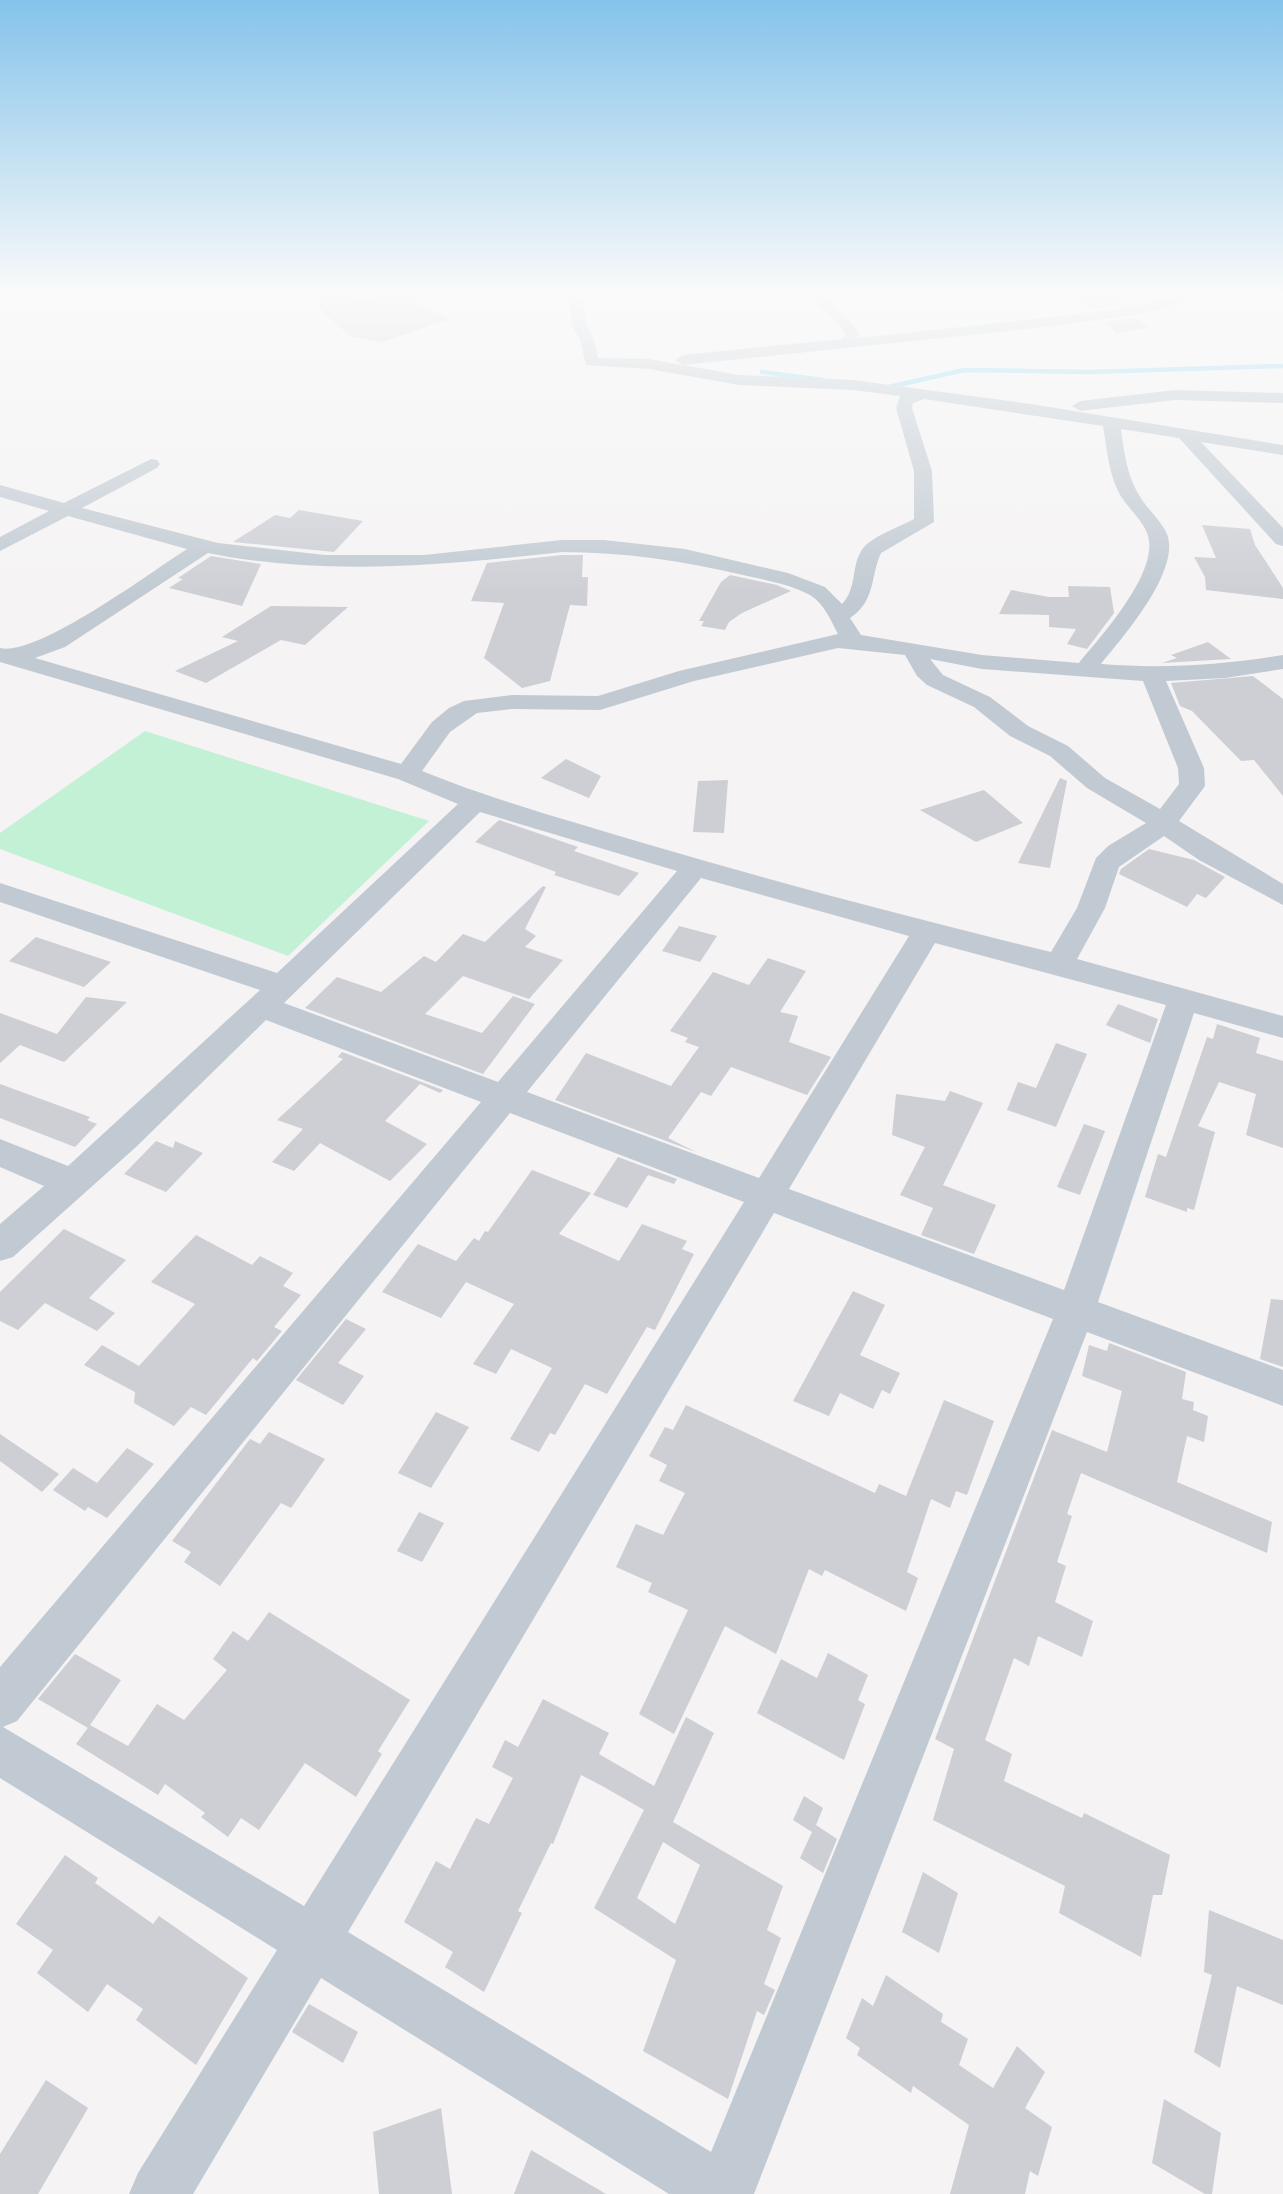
<svg xmlns="http://www.w3.org/2000/svg" width="1283" height="2194" viewBox="0 0 1283 2194" font-family="'IBM Plex Sans',sans-serif">
<rect width="100%" height="100%" fill="#f5f3f3"/>
<path fill="#c3f1d5" d="M 145,731 L 429,821 L 288,956 L 0,849 L 0,833 Z"/>
<g fill="none" stroke-linecap="round" stroke-linejoin="round">
<g stroke="#90daee" stroke-width="4.5">
<path d="M 762,372 L 823,380"/>
<path d="M 889,387 L 964,370 L 1089,372 L 1283,366"/>
</g>
</g>
<g fill="#cdcfd5" fill-rule="evenodd">
<path d="M 311,292 L 355,292 L 354,298 L 415,294 L 413,302 L 450,319 L 382,342 L 351,337 L 324,313 Z"/>
<path d="M 1074,292 L 1124,292 L 1119,302 L 1123,305 L 1092,309 Z"/>
<path d="M 1136,318 L 1148,328 L 1116,333 L 1105,322 Z"/>
<path d="M 299,510 L 363,521 L 334,552 L 233,542 L 275,515 L 290,518 Z"/>
<path d="M 1202,525 L 1250,529 L 1255,545 L 1283,588 L 1283,599 L 1206,590 L 1205,577 L 1194,557 L 1216,558 Z"/>
<path d="M 562,555 L 583,555 L 582,577 L 588,577 L 587,606 L 570,605 L 550,681 L 522,688 L 484,658 L 504,603 L 471,601 L 487,563 Z"/>
<path d="M 211,556 L 261,564 L 242,606 L 169,588 L 183,579 L 178,578 Z"/>
<path d="M 730,575 L 777,585 L 791,591 L 742,613 L 729,622 L 725,630 L 701,626 L 704,621 L 699,621 L 721,582 Z"/>
<path d="M 1068,586 L 1110,587 L 1114,613 L 1087,649 L 1067,644 L 1076,629 L 1049,627 L 1049,615 L 999,614 L 1011,590 L 1049,597 L 1069,597 Z"/>
<path d="M 271,606 L 348,607 L 305,645 L 281,640 L 206,683 L 175,671 L 238,641 L 222,637 Z"/>
<path d="M 1208,642 L 1231,659 L 1162,663 L 1177,658 L 1171,655 Z"/>
<path d="M 1253,676 L 1283,699 L 1283,796 L 1254,760 L 1241,761 L 1192,711 L 1180,706 L 1171,683 Z"/>
<path d="M 566,759 L 601,776 L 589,798 L 541,778 Z"/>
<path d="M 1060,778 L 1067,781 L 1050,868 L 1018,863 Z"/>
<path d="M 728,780 L 724,833 L 693,832 L 698,781 Z"/>
<path d="M 984,790 L 1023,823 L 976,842 L 920,810 Z"/>
<path d="M 499,820 L 578,847 L 574,851 L 639,873 L 619,896 L 554,875 L 556,872 L 475,842 Z"/>
<path d="M 1149,849 L 1194,860 L 1225,877 L 1206,898 L 1197,894 L 1187,907 L 1119,874 L 1121,869 Z"/>
<path d="M 543,886 L 546,887 L 525,929 L 536,936 L 525,947 L 563,960 L 529,999 L 463,976 L 425,1014 L 482,1033 L 513,996 L 535,1004 L 483,1074 L 305,1008 L 337,977 L 381,992 L 424,956 L 436,962 L 463,934 L 485,942 Z"/>
<path d="M 679,926 L 717,936 L 700,962 L 662,951 Z"/>
<path d="M 36,937 L 111,962 L 84,987 L 9,961 Z"/>
<path d="M 768,958 L 806,971 L 780,1012 L 798,1016 L 789,1042 L 831,1057 L 807,1095 L 731,1067 L 711,1096 L 701,1092 L 668,1138 L 696,1152 L 555,1100 L 586,1053 L 671,1086 L 699,1047 L 685,1042 L 688,1038 L 670,1031 L 713,972 L 749,985 Z"/>
<path d="M 86,997 L 127,1002 L 64,1062 L 20,1045 L 0,1063 L 0,1013 L 57,1034 Z"/>
<path d="M 1118,1004 L 1158,1019 L 1150,1043 L 1106,1025 Z"/>
<path d="M 1217,1024 L 1260,1038 L 1256,1053 L 1283,1061 L 1283,1148 L 1246,1135 L 1256,1094 L 1219,1082 L 1198,1126 L 1215,1132 L 1194,1210 L 1187,1208 L 1187,1212 L 1145,1197 L 1158,1154 L 1166,1157 L 1207,1037 L 1213,1039 Z"/>
<path d="M 1056,1043 L 1087,1054 L 1056,1127 L 1007,1110 L 1018,1082 L 1036,1088 Z"/>
<path d="M 342,1052 L 443,1090 L 440,1093 L 420,1084 L 385,1121 L 427,1144 L 390,1181 L 320,1143 L 294,1171 L 272,1162 L 303,1129 L 277,1120 L 343,1059 L 338,1057 Z"/>
<path d="M 0,1084 L 90,1117 L 87,1120 L 97,1124 L 75,1147 L 0,1118 Z"/>
<path d="M 950,1091 L 983,1103 L 943,1185 L 996,1205 L 974,1254 L 921,1235 L 933,1208 L 900,1195 L 925,1147 L 892,1135 L 896,1094 L 945,1101 Z"/>
<path d="M 1084,1124 L 1105,1131 L 1080,1195 L 1057,1187 Z"/>
<path d="M 156,1141 L 173,1148 L 175,1141 L 203,1153 L 166,1192 L 124,1174 Z"/>
<path d="M 618,1157 L 677,1179 L 674,1184 L 648,1175 L 627,1208 L 593,1195 Z"/>
<path d="M 532,1170 L 591,1193 L 559,1234 L 619,1261 L 642,1224 L 687,1241 L 682,1249 L 694,1254 L 655,1330 L 647,1327 L 607,1394 L 585,1384 L 555,1435 L 550,1433 L 539,1452 L 510,1439 L 552,1368 L 511,1349 L 496,1374 L 473,1364 L 514,1304 L 466,1282 L 441,1318 L 382,1292 L 418,1244 L 456,1261 L 474,1238 L 479,1241 L 485,1231 L 488,1232 Z"/>
<path d="M 64,1229 L 126,1260 L 89,1298 L 115,1313 L 97,1331 L 45,1303 L 18,1330 L 0,1321 L 0,1292 Z"/>
<path d="M 196,1235 L 252,1265 L 260,1256 L 293,1273 L 283,1286 L 301,1295 L 274,1327 L 282,1331 L 257,1361 L 253,1358 L 206,1415 L 191,1407 L 174,1426 L 134,1403 L 135,1392 L 84,1365 L 102,1345 L 139,1366 L 195,1304 L 151,1282 Z"/>
<path d="M 853,1291 L 885,1305 L 860,1355 L 900,1373 L 890,1394 L 882,1390 L 873,1409 L 840,1393 L 829,1416 L 793,1401 Z"/>
<path d="M 1271,1299 L 1283,1300 L 1283,1367 L 1260,1359 Z"/>
<path d="M 346,1319 L 366,1329 L 338,1363 L 364,1376 L 343,1405 L 296,1380 Z"/>
<path d="M 1109,1343 L 1186,1372 L 1182,1399 L 1194,1402 L 1193,1410 L 1208,1416 L 1204,1442 L 1187,1436 L 1177,1482 L 1272,1522 L 1267,1553 L 1081,1473 L 1067,1514 L 1072,1516 L 1057,1562 L 1066,1566 L 1055,1602 L 1093,1621 L 1082,1657 L 1038,1636 L 1029,1666 L 1014,1658 L 985,1740 L 1012,1754 L 1004,1781 L 1082,1818 L 1084,1813 L 1170,1855 L 1162,1895 L 1153,1895 L 1141,1957 L 1059,1913 L 1065,1886 L 933,1820 L 954,1749 L 935,1739 L 1052,1430 L 1107,1452 L 1122,1391 L 1082,1376 L 1089,1345 L 1107,1351 Z"/>
<path d="M 944,1400 L 994,1421 L 967,1495 L 956,1491 L 950,1508 L 931,1499 L 907,1572 L 918,1578 L 906,1611 L 825,1570 L 822,1576 L 809,1569 L 776,1654 L 725,1626 L 674,1734 L 639,1714 L 688,1610 L 648,1592 L 652,1583 L 616,1567 L 636,1524 L 663,1535 L 685,1493 L 659,1481 L 667,1465 L 649,1456 L 665,1427 L 673,1430 L 686,1405 L 875,1493 L 879,1484 L 906,1496 Z"/>
<path d="M 436,1412 L 469,1427 L 431,1488 L 398,1473 Z"/>
<path d="M 269,1432 L 325,1459 L 291,1508 L 281,1503 L 220,1586 L 184,1562 L 191,1552 L 172,1541 L 250,1439 L 260,1444 Z"/>
<path d="M 0,1434 L 59,1474 L 42,1492 L 0,1461 Z"/>
<path d="M 127,1448 L 154,1464 L 107,1518 L 88,1507 L 85,1511 L 53,1490 L 73,1468 L 97,1483 Z"/>
<path d="M 419,1512 L 444,1523 L 422,1562 L 397,1551 Z"/>
<path d="M 269,1612 L 410,1700 L 378,1751 L 382,1754 L 356,1797 L 305,1763 L 259,1830 L 241,1818 L 228,1837 L 201,1817 L 205,1813 L 165,1784 L 158,1795 L 76,1744 L 90,1725 L 128,1746 L 157,1704 L 184,1720 L 227,1670 L 213,1659 L 233,1631 L 248,1641 Z"/>
<path d="M 828,1653 L 868,1675 L 858,1700 L 865,1704 L 844,1760 L 757,1713 L 781,1659 L 817,1678 Z"/>
<path d="M 75,1654 L 121,1680 L 88,1728 L 38,1699 Z"/>
<path d="M 543,1699 L 609,1733 L 599,1754 L 654,1786 L 686,1717 L 714,1733 L 673,1822 L 783,1886 L 767,1930 L 781,1938 L 764,1984 L 775,1990 L 764,2015 L 757,2011 L 728,2099 L 643,2051 L 676,1960 L 594,1908 L 644,1810 L 604,1787 L 581,1775 L 553,1844 L 551,1843 L 518,1911 L 522,1913 L 484,1992 L 445,1967 L 453,1952 L 404,1922 L 436,1861 L 450,1869 L 476,1818 L 489,1824 L 513,1778 L 492,1767 L 505,1740 L 518,1747 ZM 663,1842 L 700,1865 L 675,1924 L 637,1898 Z"/>
<path d="M 804,1796 L 823,1808 L 816,1825 L 837,1839 L 823,1873 L 800,1858 L 812,1832 L 793,1820 Z"/>
<path d="M 65,1855 L 98,1878 L 95,1883 L 153,1924 L 159,1916 L 248,1978 L 196,2065 L 136,2020 L 143,2009 L 107,1984 L 88,2012 L 37,1973 L 53,1950 L 16,1924 Z"/>
<path d="M 923,1872 L 958,1893 L 939,1953 L 902,1932 Z"/>
<path d="M 1209,1910 L 1283,1940 L 1283,2005 L 1237,1986 L 1220,2068 L 1194,2052 L 1212,1975 L 1204,1972 Z"/>
<path d="M 886,1975 L 943,2014 L 941,2022 L 968,2039 L 959,2065 L 993,2088 L 1017,2046 L 1045,2072 L 1025,2108 L 1052,2127 L 1038,2176 L 1030,2171 L 1025,2194 L 950,2194 L 969,2125 L 913,2086 L 911,2093 L 857,2055 L 860,2048 L 846,2038 L 862,1998 L 873,2006 Z"/>
<path d="M 309,2004 L 358,2032 L 343,2063 L 292,2032 Z"/>
<path d="M 46,2080 L 88,2108 L 38,2194 L 0,2194 L 0,2154 Z"/>
<path d="M 1164,2099 L 1221,2133 L 1212,2194 L 1205,2194 L 1152,2163 Z"/>
<path d="M 441,2108 L 452,2194 L 379,2194 L 373,2132 Z"/>
<path d="M 531,2150 L 606,2194 L 514,2194 Z"/>
</g>
<g fill="none" stroke-linecap="round" stroke-linejoin="round">
<g fill="#c1cad2" fill-rule="evenodd">
<path d="M 569,292 L 583,292 L 586,325 L 594,340 L 598,358 L 649,359 L 739,375 L 853,380 L 1031,404 L 1283,445 L 1283,455 L 1201,442 L 1283,528 L 1283,546 L 1276,544 L 1179,438 L 1121,429 C 1124,451 1127,476 1139,495 C 1147,509 1161,520 1167,534 C 1181,571 1123,637 1101,664 C 1163,669 1222,665 1283,655 L 1283,669 L 1225,678 L 1166,681 L 1204,768 L 1205,786 L 1179,821 L 1283,884 L 1283,905 L 1199,860 L 1164,836 L 1119,867 L 1105,908 L 1077,959 L 1283,1016 L 1283,1038 L 1194,1013 L 1098,1302 L 1283,1370 L 1283,1406 L 1087,1332 L 754,2194 L 669,2194 L 321,1978 L 193,2194 L 129,2194 L 138,2173 L 277,1950 L 0,1778 L 0,1667 L 481,1102 L 266,1020 L 136,1147 L 13,1257 L 0,1261 L 0,1224 L 44,1186 L 0,1167 L 0,1139 L 68,1166 L 260,990 L 0,902 L 0,883 L 277,973 L 458,804 L 398,779 L 0,662 L 0,648 C 37,657 151,572 187,549 L 68,516 L 0,551 L 0,537 L 49,511 L 0,497 L 0,485 L 64,503 L 151,459 L 157,460 L 160,464 L 157,468 L 82,508 L 218,543 L 325,555 L 424,555 L 562,540 L 604,540 L 685,549 L 788,573 L 825,587 L 842,604 C 858,588 850,564 864,547 C 875,535 900,527 914,519 L 914,471 L 896,408 L 900,396 L 853,390 L 739,385 L 649,369 L 586,365 L 580,340 L 572,325 ZM 924,399 L 1103,426 C 1107,450 1109,477 1122,498 C 1130,510 1142,520 1147,533 C 1162,570 1101,636 1079,663 L 982,655 L 861,635 L 850,618 C 876,601 870,577 881,553 L 934,522 L 932,471 L 912,408 L 913,403 ZM 562,552 C 624,552 683,561 743,575 C 765,580 790,584 810,595 C 824,603 831,621 838,634 L 679,671 L 598,696 L 512,695 L 464,701 L 449,708 L 432,722 L 401,764 L 35,658 L 65,647 L 208,553 C 326,577 444,565 562,552 ZM 838,648 L 905,655 L 917,676 L 927,685 L 974,707 L 1010,736 L 1050,756 L 1087,788 L 1146,823 L 1108,846 L 1096,858 L 1077,908 L 1051,952 C 916,919 783,884 650,845 C 573,822 496,801 422,771 L 450,732 L 477,713 L 512,709 L 600,710 L 694,681 ZM 930,659 L 982,669 L 1143,681 L 1178,768 L 1179,784 L 1160,809 L 1105,778 L 1068,746 L 1028,726 L 990,697 L 943,675 ZM 480,812 L 677,871 L 498,1082 L 284,1003 ZM 701,878 L 909,936 L 759,1178 L 527,1092 ZM 935,943 L 1166,1005 L 1064,1290 L 789,1189 ZM 510,1113 L 744,1202 L 304,1906 L 3,1727 L 17,1721 ZM 774,1213 L 1053,1319 L 711,2152 L 348,1932 Z"/>
<path d="M 809,292 L 823,292 C 831,309 851,315 859,334 L 857,338 C 944,329 1030,320 1117,309 C 1150,305 1182,291 1216,292 L 1143,314 L 1037,328 L 683,365 L 675,360 L 683,355 L 842,339 L 845,334 C 837,316 817,310 809,292 Z"/>
<path d="M 1175,390 L 1283,393 L 1283,403 L 1175,400 L 1080,411 L 1072,406 L 1080,401 Z"/>
</g>
</g>
<linearGradient id="sky" x2="0" y2="1"><stop stop-color="#85c3ea"/><stop offset="0.49" stop-color="#fafafa"/><stop offset="1" stop-color="#fafafa" stop-opacity="0"/></linearGradient>
<rect width="1283" height="599" fill="url(#sky)"/>
</svg>
